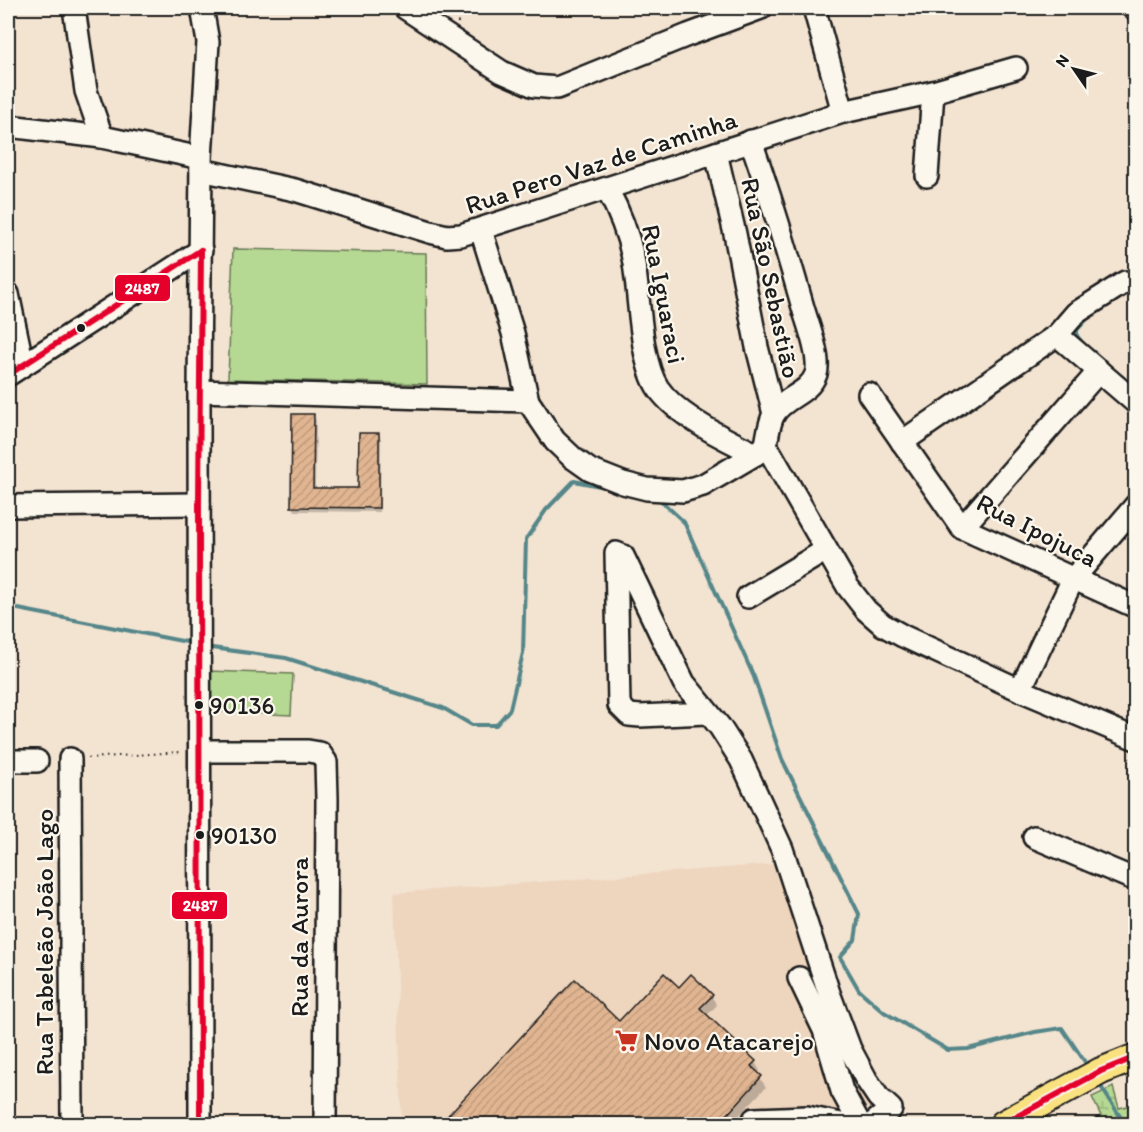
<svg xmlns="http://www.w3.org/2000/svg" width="1143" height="1132" viewBox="0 0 1143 1132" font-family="Itim,sans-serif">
<defs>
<pattern id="wetland-marsh" width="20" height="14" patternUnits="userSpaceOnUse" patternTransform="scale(1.5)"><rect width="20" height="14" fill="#b5d892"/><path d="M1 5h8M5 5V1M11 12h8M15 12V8" fill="none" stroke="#9bb97d"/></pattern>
<pattern id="building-hatch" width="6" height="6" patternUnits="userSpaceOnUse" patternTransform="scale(1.5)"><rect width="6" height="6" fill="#e1b591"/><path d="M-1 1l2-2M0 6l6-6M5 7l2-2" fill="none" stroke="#c09b7c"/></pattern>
</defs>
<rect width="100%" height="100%" fill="#f3e3d1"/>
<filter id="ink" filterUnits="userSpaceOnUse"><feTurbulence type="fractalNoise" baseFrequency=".0167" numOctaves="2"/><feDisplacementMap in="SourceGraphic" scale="12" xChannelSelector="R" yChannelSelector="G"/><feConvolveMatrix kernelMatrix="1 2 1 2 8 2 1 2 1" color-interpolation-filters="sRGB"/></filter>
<g filter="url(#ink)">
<path fill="#eed5be" d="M 777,864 L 795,924 L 834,1031 L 870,1105 L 852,1124 L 402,1124 L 394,893 Z"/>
<g fill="#b5d892" stroke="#687a57" stroke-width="1.5">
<path d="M 233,249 L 426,253 L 427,384 L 228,379 Z"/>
<path d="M 209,671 L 293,674 L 291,715 L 207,711 Z"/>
</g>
<path fill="url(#wetland-marsh)" stroke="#687a57" stroke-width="1.5" d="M 1113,1087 L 1119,1108 L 1135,1104 L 1135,1124 L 1083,1124 L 1101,1116 L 1092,1097 Z"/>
<g fill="#0003">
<path d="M 313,415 L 316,420 L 315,490 L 360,490 L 379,434 L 381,439 L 380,512 L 295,511 L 293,507 Z"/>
<path d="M 679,989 L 711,996 L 717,1005 L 706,1016 L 755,1062 L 760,1071 L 757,1074 L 766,1087 L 731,1124 L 441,1124 Z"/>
</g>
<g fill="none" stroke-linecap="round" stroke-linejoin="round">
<g stroke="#548689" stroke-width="4">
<path d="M 1087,348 L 1077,336 L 1077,330 L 1088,318"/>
<path d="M 659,499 L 684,522 L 754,677 L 782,759 L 859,914 L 855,940 L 840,957 L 859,990 L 884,1012 L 948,1050 L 968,1049 L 1035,1032 L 1062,1028 L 1089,1068"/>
<path d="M 8,607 L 192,643"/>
<path d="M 205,647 L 286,658 L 443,708 L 472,725 L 496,725 L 510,709 L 523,653 L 526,539 L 546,510 L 574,481 L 605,487"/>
<path d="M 1098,1082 L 1125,1124"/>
</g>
</g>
<g fill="url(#building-hatch)" stroke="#1c1c1c" stroke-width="1.5">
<path d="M 292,414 L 314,414 L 313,488 L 358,488 L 359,433 L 379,433 L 379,508 L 291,507 Z"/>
<path d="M 664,973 L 679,987 L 691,974 L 713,995 L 700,1008 L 756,1061 L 751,1066 L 762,1076 L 718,1125 L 439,1125 L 575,979 L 619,1021 Z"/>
</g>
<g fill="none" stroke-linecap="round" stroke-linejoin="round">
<defs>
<g id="minor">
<path d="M 74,8 L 86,91 L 102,137"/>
<path d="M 405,8 L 502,72 L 534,86 L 557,88 L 688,35 L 761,8"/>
<path d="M 814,8 L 843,112"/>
<path d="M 1133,8 L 1136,10"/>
<path d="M 8,126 L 102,137 L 201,158"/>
<path d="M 751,141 C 771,198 788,254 804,311 C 809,327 821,359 816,374 C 809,394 784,397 774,414 C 769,423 768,435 766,445"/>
<path d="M 716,153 L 735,234 L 757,347 L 774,414"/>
<path d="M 201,170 L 295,190 L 430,232 L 447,236 L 461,235 L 843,112 L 933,92 L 1016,68"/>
<path d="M 927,176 L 933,92"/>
<path d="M 607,189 C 619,211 628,233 633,258 C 640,293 639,359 658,388 C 677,416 726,440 756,454 L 763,448"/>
<path d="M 481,230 L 513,333 L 528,401 L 555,441 L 573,458 L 590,470 L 623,483 L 647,489 L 683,491 L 703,485 L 756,454"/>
<path d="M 8,294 L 23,365"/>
<path d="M 1057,335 L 1136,403"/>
<path d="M 8,375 L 201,250"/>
<path d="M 199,391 L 528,401"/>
<path d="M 869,394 L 962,528 L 1136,607"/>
<path d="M 902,442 L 1057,335 L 1076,313 L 1125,282"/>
<path d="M 766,445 L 848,587 L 866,610 L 883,625 L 903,636 L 1020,690 L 1136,739"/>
<path d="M 8,506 L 199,504"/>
<path d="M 962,528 L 1099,371"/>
<path d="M 748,597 L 826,550"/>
<path d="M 1020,690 L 1073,579 L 1136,505"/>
<path d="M 707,713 L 640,716 L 629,715 L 619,705 L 616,553 L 623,556 L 684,683 L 720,727 L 741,760 L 782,849 L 829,993 L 850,1049 L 866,1079 L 878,1097 L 891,1109 L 872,1124"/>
<path d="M 200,751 L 308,751 L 320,753 L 326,762 L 327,799 L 325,1124"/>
<path d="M 70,759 L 72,1124"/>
<path d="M 8,761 L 37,761"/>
<path d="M 1034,837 L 1136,880"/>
<path d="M 799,978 L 824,1030 L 842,1091 L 860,1124"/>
<path d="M 754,1119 L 807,1117 L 841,1124"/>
<path d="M 200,1124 L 199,391 L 201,158 L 208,42 L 202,8"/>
</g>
<path id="major" d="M 1003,1124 L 1101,1071 L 1136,1057"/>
</defs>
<use href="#minor" stroke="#1c1c1c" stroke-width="26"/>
<use href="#major" stroke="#1c1c1c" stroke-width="30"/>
<g stroke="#1c1c1c" stroke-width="2" stroke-dasharray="1.5 4.5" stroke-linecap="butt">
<path d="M 458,23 L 459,8"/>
<path d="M 88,758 L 181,752"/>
</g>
<use href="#minor" stroke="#fbf7ec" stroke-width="21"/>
<use href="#major" stroke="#fae180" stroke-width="26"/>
<defs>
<g id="bus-1">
<path d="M 8,375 L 201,250"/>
<path d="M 200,1124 L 199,504 L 201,250"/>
<path d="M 1003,1124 L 1101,1071 L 1136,1057"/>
</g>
</defs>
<use href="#bus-1" stroke="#fbf7ec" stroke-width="10"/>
<use href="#bus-1" stroke="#e4002b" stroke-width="6"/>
</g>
</g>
<defs>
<symbol id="supermarket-bare" viewBox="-9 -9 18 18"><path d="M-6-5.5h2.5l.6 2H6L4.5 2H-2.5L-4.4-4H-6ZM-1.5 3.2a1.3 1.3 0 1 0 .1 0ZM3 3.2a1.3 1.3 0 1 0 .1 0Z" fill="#c8321e" stroke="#fbf7ec" stroke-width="2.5" paint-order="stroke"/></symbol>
</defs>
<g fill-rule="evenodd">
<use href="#supermarket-bare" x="610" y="1024" width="33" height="33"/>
</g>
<g fill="#1c1c1c" stroke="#fbf7ec" stroke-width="2">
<circle cx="81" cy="328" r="5"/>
<circle cx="199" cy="705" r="5"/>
<circle cx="200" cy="835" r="5"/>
</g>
<g text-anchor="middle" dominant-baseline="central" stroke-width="4.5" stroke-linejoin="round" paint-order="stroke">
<g font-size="24" fill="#1c1c1c" stroke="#fbf7ec" text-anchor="start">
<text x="210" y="705">90136</text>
<text x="211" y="835">90130</text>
</g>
<g font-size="26" fill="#1c1c1c" stroke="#fbf7ec">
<text transform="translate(601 162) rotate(-18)">Rua Pero Vaz de Caminha</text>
<text transform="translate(771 278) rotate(78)">Rua São Sebastião</text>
<text transform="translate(664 294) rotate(79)">Rua Iguaraci</text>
<text transform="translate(1037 530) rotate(27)">Rua Ipojuca</text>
<text transform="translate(299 937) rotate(-90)">Rua da Aurora</text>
<text transform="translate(44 942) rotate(-90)">Rua Tabeleão João Lago</text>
</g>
<g font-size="26" fill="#1c1c1c" stroke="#fbf7ec" text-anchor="start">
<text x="644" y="1041">Novo Atacarejo</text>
</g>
</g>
<g stroke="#fbf7ec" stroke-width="2">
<rect x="114" y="274" width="57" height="28" rx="6" fill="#e4002b"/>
<rect x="171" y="891" width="57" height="29" rx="6" fill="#e4002b"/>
</g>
<g font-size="16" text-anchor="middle" font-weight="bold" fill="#fff">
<text x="142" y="294">2487</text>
<text x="200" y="911">2487</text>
</g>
<rect width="1143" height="1132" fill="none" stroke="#fbf7ec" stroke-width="30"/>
<rect x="15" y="15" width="1113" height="1102" fill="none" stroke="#1c1c1c" stroke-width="2" filter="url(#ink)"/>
<g transform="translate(1074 69) rotate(305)" stroke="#fbf7ec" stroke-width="4.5" paint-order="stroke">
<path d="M0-4.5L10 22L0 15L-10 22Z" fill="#1c1c1c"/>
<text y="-9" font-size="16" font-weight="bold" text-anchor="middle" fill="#1c1c1c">N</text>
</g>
</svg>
